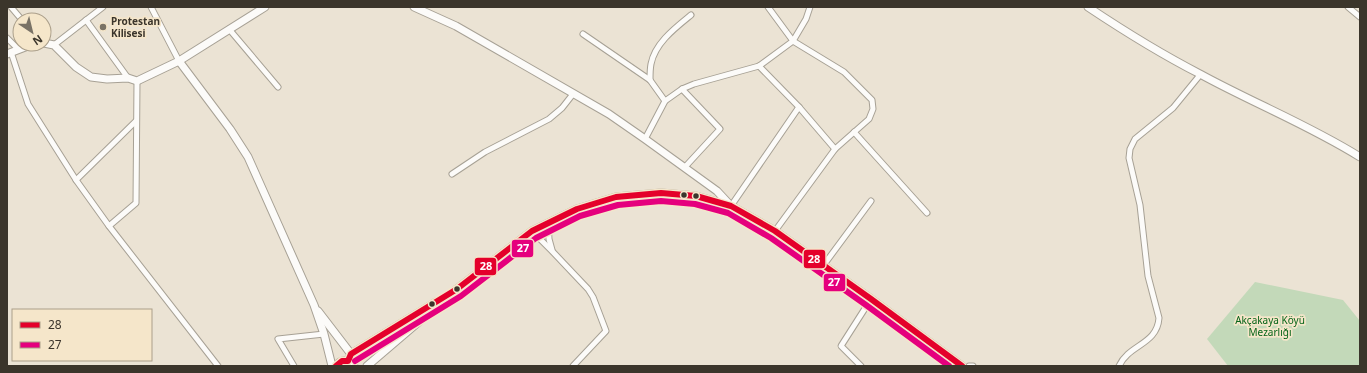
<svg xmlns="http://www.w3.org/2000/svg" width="1367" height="373" viewBox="0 0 1367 373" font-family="'Noto Sans',sans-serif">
<rect width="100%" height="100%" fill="#ebe3d4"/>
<path fill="#c3d9b9" d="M 1255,282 L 1343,300 L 1360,321 L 1360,366 L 1228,366 L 1207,339 Z"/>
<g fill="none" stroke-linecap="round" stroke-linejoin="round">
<defs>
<g id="street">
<path d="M 11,7 L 22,20"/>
<path d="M 151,7 L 179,61"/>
<path d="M 768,7 L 793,41 L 844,72 L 872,100 L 873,109 L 869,119 L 835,149 L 775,231"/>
<path d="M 1348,7 L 1360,17"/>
<path d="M 86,20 L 128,78"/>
<path d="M 229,29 L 278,87"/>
<path d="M 583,34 L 650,80 L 665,101"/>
<path d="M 7,38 L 18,49"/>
<path d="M 54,45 L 103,7"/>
<path d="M 11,52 L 28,104 L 76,180 L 109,226 L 218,366"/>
<path d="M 759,66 L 799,107 L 835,149"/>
<path d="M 650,80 C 650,75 650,69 651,64 C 655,43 675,28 691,15"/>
<path d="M 682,89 L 720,129 L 685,167"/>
<path d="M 854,132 L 927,213"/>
<path d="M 645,139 L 665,101 L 682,89 L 694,84 L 759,66 L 793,41 L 806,19 L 810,7"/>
<path d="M 452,174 L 485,152 L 549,119 L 562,108 L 573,94"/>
<path d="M 76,180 L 136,121"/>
<path d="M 731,206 L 799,107"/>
<path d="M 548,223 L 549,239 L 552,250"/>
<path d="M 109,226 L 136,203 L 137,81"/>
<path d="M 532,231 L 552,251 L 588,289 L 593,297 L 606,331 L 573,366"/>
<path d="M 823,266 L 871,201"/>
<path d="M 294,366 L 278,339 L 324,334"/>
<path d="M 861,366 L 841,346 L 871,299"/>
<path d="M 969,366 L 973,366"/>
<path d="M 1119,366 C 1129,344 1157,345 1159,318 L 1148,276 L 1140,205 L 1129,158 L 1130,149 L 1135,139 L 1173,108 L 1200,75"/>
</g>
<g id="secondary">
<path d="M 414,7 L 456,26 L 609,114 L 645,139 L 717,191 L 731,206"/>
<path d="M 1088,7 C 1124,31 1161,54 1200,74 C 1253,103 1309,125 1360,157"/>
<path d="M 44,43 L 54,45 L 76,67 L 91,77 L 107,79 L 128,78 L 137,81 L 179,61 L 265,7"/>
<path d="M 7,54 L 33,44"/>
<path d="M 179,61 L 230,129 L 248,157 L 314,305 L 324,334 L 332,366"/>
<path d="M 318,311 L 351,354"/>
<path d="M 348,361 L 351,354 L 436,302"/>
<path d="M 336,366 C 341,359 349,359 354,366"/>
<path d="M 367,366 L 457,289 L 532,231 L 577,209 L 616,197 L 661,193 L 696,196 L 731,206 L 775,231 L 871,299 L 962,366"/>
</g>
</defs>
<use href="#street" stroke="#a7a195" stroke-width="7"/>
<use href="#secondary" stroke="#a7a195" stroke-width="9"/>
<use href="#street" stroke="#fcfbf9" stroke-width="5"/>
<use href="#secondary" stroke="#fcfbf9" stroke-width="7"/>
<defs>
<path id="bus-1" d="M 336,366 L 342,361 L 348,361 L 351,354 L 457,289 L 532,231 L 577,209 L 616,197 L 661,193 L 696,196 L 731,206 L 775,231 L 871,299 L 962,366"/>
<path id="bus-2" d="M 355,361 L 461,296 L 536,238 L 580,216 L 618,205 L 661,201 L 695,204 L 728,213 L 771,238 L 866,305 L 949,366"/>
</defs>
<use href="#bus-1" stroke="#f5e6ca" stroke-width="9"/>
<use href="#bus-2" stroke="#f5e6ca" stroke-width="9"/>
<use href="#bus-1" stroke="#e4002b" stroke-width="6"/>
<use href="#bus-2" stroke="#e5007d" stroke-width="6"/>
</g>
<circle fill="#797266" stroke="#f5e6ca" stroke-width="1.5" cx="103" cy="27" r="4"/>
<g fill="#3b352b" stroke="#f5e6ca" stroke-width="1.5">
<circle cx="684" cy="195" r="3.5"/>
<circle cx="696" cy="196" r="3.5"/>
<circle cx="457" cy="289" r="3.5"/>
<circle cx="432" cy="304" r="3.5"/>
</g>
<g text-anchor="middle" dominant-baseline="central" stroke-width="3.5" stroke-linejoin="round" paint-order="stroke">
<g font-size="10" font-weight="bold" fill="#3b352b" stroke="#f5e6ca" text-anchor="start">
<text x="111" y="21">Protestan<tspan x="111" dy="12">Kilisesi</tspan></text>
</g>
<g font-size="10" fill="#056418" stroke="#f5e6ca">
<text x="1270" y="320">Akçakaya Köyü<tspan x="1270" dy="12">Mezarlığı</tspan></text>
</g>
</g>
<g stroke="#f5e6ca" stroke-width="1.5">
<rect x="511" y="239" width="23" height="19" rx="4" fill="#e5007d"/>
<rect x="803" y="249" width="23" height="20" rx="4" fill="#e4002b"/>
<rect x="474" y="257" width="23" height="19" rx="4" fill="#e4002b"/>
<rect x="823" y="273" width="23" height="19" rx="4" fill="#e5007d"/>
</g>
<g font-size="11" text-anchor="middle" font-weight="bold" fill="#fff">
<text x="523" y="252">27</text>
<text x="814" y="263">28</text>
<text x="486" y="270">28</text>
<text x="834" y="286">27</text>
</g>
<rect width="1367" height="373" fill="none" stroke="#3b352b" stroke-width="16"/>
<rect x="12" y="309" width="140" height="52" fill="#f5e6ca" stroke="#ab9f8a"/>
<rect x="20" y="322" width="20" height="6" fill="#e4002b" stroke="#ab9f8a"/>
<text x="48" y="329" font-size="12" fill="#3b352b">28</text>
<rect x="20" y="342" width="20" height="6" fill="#e5007d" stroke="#ab9f8a"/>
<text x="48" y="349" font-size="12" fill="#3b352b">27</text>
<g transform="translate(32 32) rotate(145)"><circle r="19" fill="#f5e6ca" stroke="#ab9f8a"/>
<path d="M0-3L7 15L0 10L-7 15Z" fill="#797266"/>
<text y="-6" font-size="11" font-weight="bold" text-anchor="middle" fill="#3b352b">N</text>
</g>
</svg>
